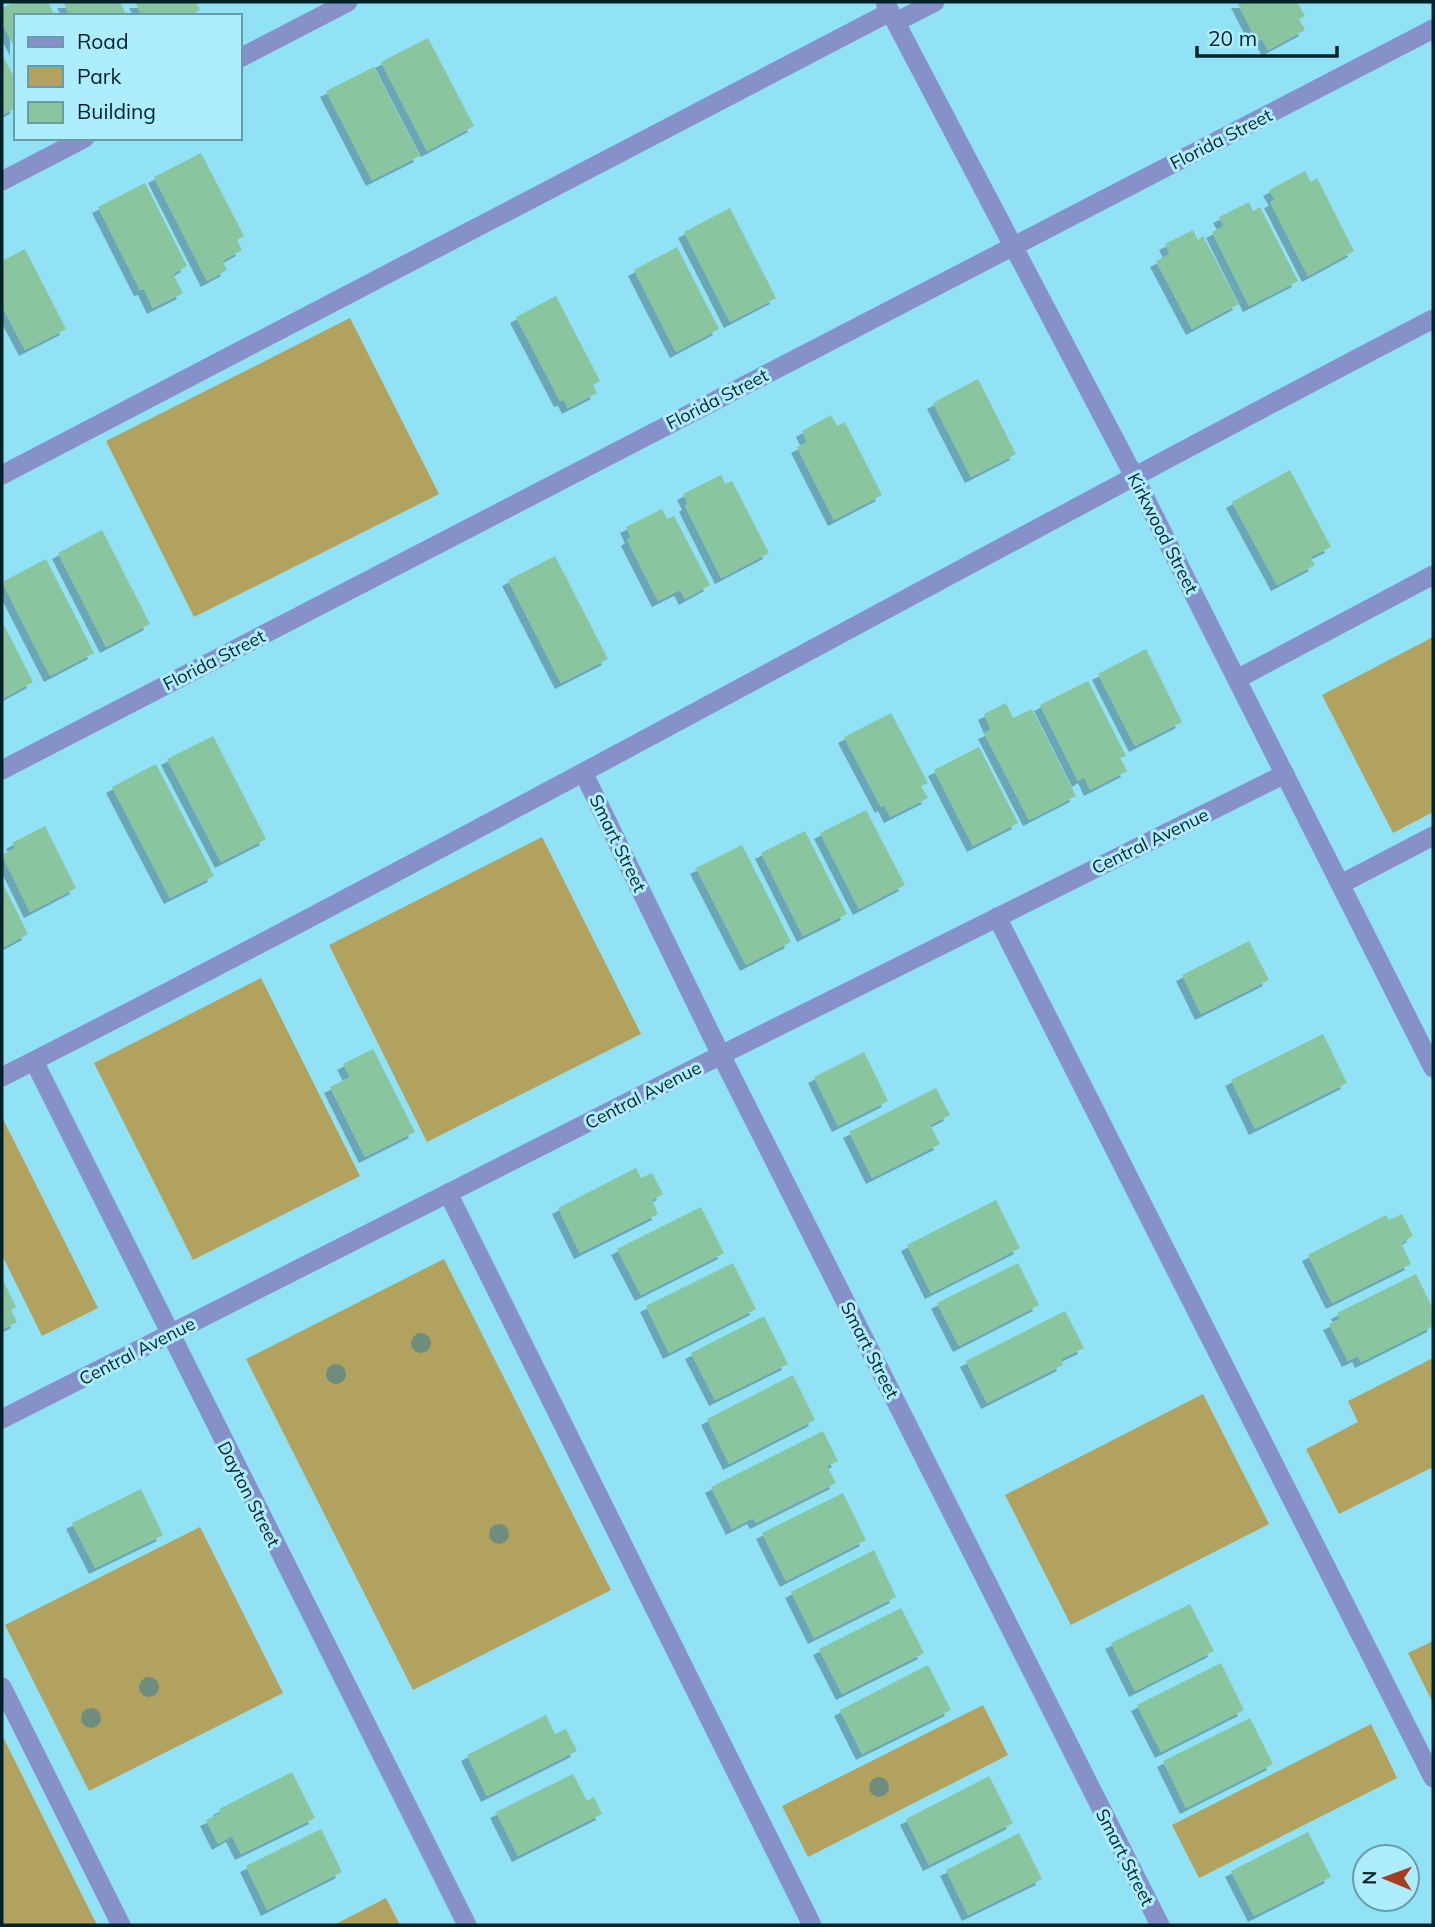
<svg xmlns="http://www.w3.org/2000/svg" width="1435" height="1927" viewBox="0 0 1435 1927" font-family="Mulish,sans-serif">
<defs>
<filter id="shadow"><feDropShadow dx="-6" dy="6" stdDeviation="0" flood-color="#0004"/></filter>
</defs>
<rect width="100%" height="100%" fill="#92e2f6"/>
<g fill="#b2a25f">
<path d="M 350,318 L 439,494 L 194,617 L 106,441 Z"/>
<path d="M 1433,637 L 1433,812 L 1393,833 L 1322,695 Z"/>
<path d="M 542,837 L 641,1034 L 427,1142 L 329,945 Z"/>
<path d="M 261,978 L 360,1176 L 193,1260 L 94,1063 Z"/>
<path d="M 2,1117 L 98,1308 L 42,1336 L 2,1255 Z"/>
<path d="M 444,1259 L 611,1590 L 413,1690 L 246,1359 Z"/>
<path d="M 1433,1358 L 1433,1467 L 1339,1514 L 1306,1449 L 1358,1422 L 1348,1401 Z"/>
<path d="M 1203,1394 L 1269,1524 L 1071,1625 L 1005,1495 Z"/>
<path d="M 200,1527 L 283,1693 L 89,1791 L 5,1625 Z"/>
<path d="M 1433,1641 L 1433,1703 L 1408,1653 Z"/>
<path d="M 983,1705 L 1008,1755 L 808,1857 L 782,1806 Z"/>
<path d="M 1371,1724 L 1397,1778 L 1199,1878 L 1172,1825 Z"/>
<path d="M 2,1735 L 97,1925 L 2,1925 Z"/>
<path d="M 386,1898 L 400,1925 L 334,1925 Z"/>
</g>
<g fill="#89c59e" filter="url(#shadow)">
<path d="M 15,2 L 48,2 L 55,16 L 16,16 L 16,50 L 2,23 L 2,8 Z"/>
<path d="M 63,2 L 120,2 L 127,16 L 70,16 Z"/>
<path d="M 135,2 L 196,2 L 200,10 L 189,16 L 142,16 Z"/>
<path d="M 1237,2 L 1297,2 L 1305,16 L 1299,19 L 1305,30 L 1268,50 L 1262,39 L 1257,41 Z"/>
<path d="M 428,38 L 474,126 L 427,151 L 381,62 Z"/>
<path d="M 2,54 L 16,81 L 16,108 L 2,115 Z"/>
<path d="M 374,67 L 420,156 L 372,180 L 326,91 Z"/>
<path d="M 201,153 L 244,236 L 237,240 L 242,250 L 222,261 L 227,270 L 207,281 L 154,177 Z"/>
<path d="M 1305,171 L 1311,182 L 1317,178 L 1354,251 L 1308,276 L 1270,202 L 1275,200 L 1269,190 Z"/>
<path d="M 145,183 L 187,266 L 173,274 L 183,293 L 153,308 L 144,289 L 140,290 L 98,207 Z"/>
<path d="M 1249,202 L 1253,211 L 1260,207 L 1298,281 L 1249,306 L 1212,232 L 1224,226 L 1219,217 Z"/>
<path d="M 730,208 L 776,298 L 730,322 L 684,232 Z"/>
<path d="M 1193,230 L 1198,240 L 1203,236 L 1239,304 L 1192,329 L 1156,261 L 1170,254 L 1165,244 Z"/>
<path d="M 677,247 L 719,329 L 676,352 L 634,270 Z"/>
<path d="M 25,249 L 66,329 L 25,350 L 2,306 L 2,261 Z"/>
<path d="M 556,296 L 600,381 L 593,385 L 597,393 L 568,408 L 564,400 L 560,401 L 516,317 Z"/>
<path d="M 978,379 L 1016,454 L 971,477 L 933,403 Z"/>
<path d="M 831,415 L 837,426 L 845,422 L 882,495 L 834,520 L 797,447 L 807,442 L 802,431 Z"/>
<path d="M 1290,470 L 1331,547 L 1310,557 L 1315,565 L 1277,585 L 1232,502 Z"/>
<path d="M 721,475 L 725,484 L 732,481 L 769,553 L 721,578 L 685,506 L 688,504 L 683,494 Z"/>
<path d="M 662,509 L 667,519 L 674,516 L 710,585 L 685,599 L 680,590 L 658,601 L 627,540 L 631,537 L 626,527 Z"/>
<path d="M 102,530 L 150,624 L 106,647 L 58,553 Z"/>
<path d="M 555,556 L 608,659 L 561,683 L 508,580 Z"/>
<path d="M 46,559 L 94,653 L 50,676 L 2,582 Z"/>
<path d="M 2,621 L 33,682 L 2,699 Z"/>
<path d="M 1146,649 L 1182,722 L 1135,746 L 1098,674 Z"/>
<path d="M 1088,681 L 1126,756 L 1120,758 L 1127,771 L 1090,790 L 1084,777 L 1078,781 L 1040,705 Z"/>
<path d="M 1006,703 L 1013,718 L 1032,709 L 1076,796 L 1029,820 L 984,733 L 991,730 L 984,714 Z"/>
<path d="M 891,713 L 928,783 L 921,786 L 928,798 L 890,817 L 884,805 L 881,807 L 844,737 Z"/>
<path d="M 213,736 L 266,839 L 221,862 L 167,759 Z"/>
<path d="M 979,747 L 1018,823 L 973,846 L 934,770 Z"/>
<path d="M 156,764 L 214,876 L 170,898 L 112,787 Z"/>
<path d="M 866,810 L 905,885 L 859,909 L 820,833 Z"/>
<path d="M 45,826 L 76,888 L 30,912 L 2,855 L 15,848 L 12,843 Z"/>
<path d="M 805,831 L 847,914 L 803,936 L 761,853 Z"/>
<path d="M 742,845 L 791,942 L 746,965 L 696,868 Z"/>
<path d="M 2,882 L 28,934 L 2,948 Z"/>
<path d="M 1249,941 L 1269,980 L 1201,1014 L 1182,975 Z"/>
<path d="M 1323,1034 L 1347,1083 L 1255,1129 L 1231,1080 Z"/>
<path d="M 373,1049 L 415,1132 L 365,1157 L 330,1087 L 350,1077 L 343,1064 Z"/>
<path d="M 864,1052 L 888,1101 L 838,1126 L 814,1077 Z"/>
<path d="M 936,1088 L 950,1115 L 930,1125 L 940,1144 L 872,1178 L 849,1132 Z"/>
<path d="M 636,1168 L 641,1178 L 652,1173 L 663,1194 L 652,1200 L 658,1214 L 580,1253 L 558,1208 Z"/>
<path d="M 996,1200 L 1020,1248 L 931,1293 L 907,1245 Z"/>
<path d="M 701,1207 L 724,1253 L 641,1295 L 617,1249 Z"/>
<path d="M 1402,1214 L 1413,1236 L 1401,1243 L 1411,1264 L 1332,1303 L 1308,1255 L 1386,1215 L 1389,1220 Z"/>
<path d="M 733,1263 L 756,1309 L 669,1353 L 646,1306 Z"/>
<path d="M 1018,1263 L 1039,1305 L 959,1346 L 937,1303 Z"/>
<path d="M 1416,1274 L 1433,1309 L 1433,1326 L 1361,1362 L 1358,1356 L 1348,1361 L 1329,1324 L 1340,1319 L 1337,1313 Z"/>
<path d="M 2,1278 L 16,1307 L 11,1310 L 17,1322 L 2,1330 Z"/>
<path d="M 1065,1311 L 1084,1348 L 1061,1359 L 1063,1365 L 987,1403 L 966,1361 Z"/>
<path d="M 764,1316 L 788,1364 L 715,1400 L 691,1353 Z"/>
<path d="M 793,1375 L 815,1420 L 729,1464 L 707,1419 Z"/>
<path d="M 823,1431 L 838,1461 L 827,1466 L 836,1483 L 756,1523 L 753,1518 L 732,1529 L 711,1487 Z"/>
<path d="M 141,1489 L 163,1535 L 95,1568 L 72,1523 Z"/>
<path d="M 843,1493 L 866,1540 L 786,1581 L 762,1533 Z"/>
<path d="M 874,1550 L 896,1597 L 814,1638 L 791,1592 Z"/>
<path d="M 1190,1604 L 1214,1651 L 1135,1691 L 1111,1643 Z"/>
<path d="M 901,1608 L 924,1653 L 842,1694 L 819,1649 Z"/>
<path d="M 1221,1663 L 1244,1710 L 1161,1752 L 1137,1705 Z"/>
<path d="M 928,1665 L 951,1710 L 862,1754 L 840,1710 Z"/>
<path d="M 546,1715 L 555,1734 L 566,1729 L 577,1751 L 487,1796 L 467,1755 Z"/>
<path d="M 1250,1718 L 1273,1764 L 1186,1808 L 1163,1761 Z"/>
<path d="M 292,1772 L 315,1818 L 241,1854 L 232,1836 L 218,1844 L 206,1820 L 221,1813 L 219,1809 Z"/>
<path d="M 573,1774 L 587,1801 L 594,1797 L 602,1814 L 518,1856 L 496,1812 Z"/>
<path d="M 989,1776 L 1013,1823 L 929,1865 L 906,1819 Z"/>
<path d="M 321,1829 L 342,1872 L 267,1910 L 246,1866 Z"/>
<path d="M 1308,1832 L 1331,1877 L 1254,1916 L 1231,1871 Z"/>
<path d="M 1019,1833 L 1042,1879 L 968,1915 L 946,1870 Z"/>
</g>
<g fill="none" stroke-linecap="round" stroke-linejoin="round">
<g stroke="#8791c9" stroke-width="19">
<path d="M 896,22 L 935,2"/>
<path d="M 2,475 L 890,12"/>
<path d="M 1341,884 L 1433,836"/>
<path d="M 997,917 L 1433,1778"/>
<path d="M 2,1077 C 483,833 954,568 1433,319"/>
<path d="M 448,1193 L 812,1925"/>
<path d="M 2,1687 L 121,1925"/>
</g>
<g stroke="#8791c9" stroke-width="19">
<path d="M 885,2 L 1134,476 L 1433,1068"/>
<path d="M 240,58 L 348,2"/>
<path d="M 2,181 L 85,138"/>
<path d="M 1237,679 L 1433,575"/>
<path d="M 2,770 L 1433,29"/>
<path d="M 584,774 L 721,1055 L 1160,1925"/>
<path d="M 34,1061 L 467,1925"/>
<path d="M 2,1419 L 721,1055 L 1285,774"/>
</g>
</g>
<g fill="#6f8d7e">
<circle cx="421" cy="1343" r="10"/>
<circle cx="336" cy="1374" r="10"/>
<circle cx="499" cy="1534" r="10"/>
<circle cx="149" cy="1687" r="10"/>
<circle cx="91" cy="1718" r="10"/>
<circle cx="879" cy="1787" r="10"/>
</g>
<g text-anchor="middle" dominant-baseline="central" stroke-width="6" stroke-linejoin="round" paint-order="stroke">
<g font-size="18" fill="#002229" stroke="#aeedfd">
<text transform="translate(1221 139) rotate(-27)">Florida Street</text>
<text transform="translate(717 399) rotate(-27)">Florida Street</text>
<text transform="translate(1163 533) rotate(63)">Kirkwood Street</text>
<text transform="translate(214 660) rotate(-27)">Florida Street</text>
<text transform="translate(1150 841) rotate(-26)">Central Avenue</text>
<text transform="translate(618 843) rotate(64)">Smart Street</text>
<text transform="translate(643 1095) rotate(-27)">Central Avenue</text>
<text transform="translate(870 1350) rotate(63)">Smart Street</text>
<text transform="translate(137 1351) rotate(-27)">Central Avenue</text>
<text transform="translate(249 1494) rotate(63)">Dayton Street</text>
<text transform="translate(1125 1857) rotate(63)">Smart Street</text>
</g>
</g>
<rect width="1435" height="1927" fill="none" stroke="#002229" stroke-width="7"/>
<rect x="14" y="14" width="228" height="126" fill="#aeedfd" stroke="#689ca8" stroke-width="2"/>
<rect x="28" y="37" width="35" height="10" fill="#8791c9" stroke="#689ca8" stroke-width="2"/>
<text x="77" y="49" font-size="21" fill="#002229">Road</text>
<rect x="28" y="66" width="35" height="21" fill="#b2a25f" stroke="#689ca8" stroke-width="2"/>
<text x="77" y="84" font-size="21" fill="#002229">Park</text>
<rect x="28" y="102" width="35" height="21" fill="#89c59e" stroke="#689ca8" stroke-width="2"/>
<text x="77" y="119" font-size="21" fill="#002229">Building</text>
<g transform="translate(1386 1878) rotate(271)"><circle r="33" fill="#aeedfd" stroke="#689ca8" stroke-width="2"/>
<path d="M0-5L12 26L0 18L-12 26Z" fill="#a53d21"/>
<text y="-10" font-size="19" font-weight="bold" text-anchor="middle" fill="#002229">N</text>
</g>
<path d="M1197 46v10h140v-10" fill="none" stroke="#002229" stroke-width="3.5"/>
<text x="1208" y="46" font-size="21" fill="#002229" stroke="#aeedfd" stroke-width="5" paint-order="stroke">20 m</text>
</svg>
